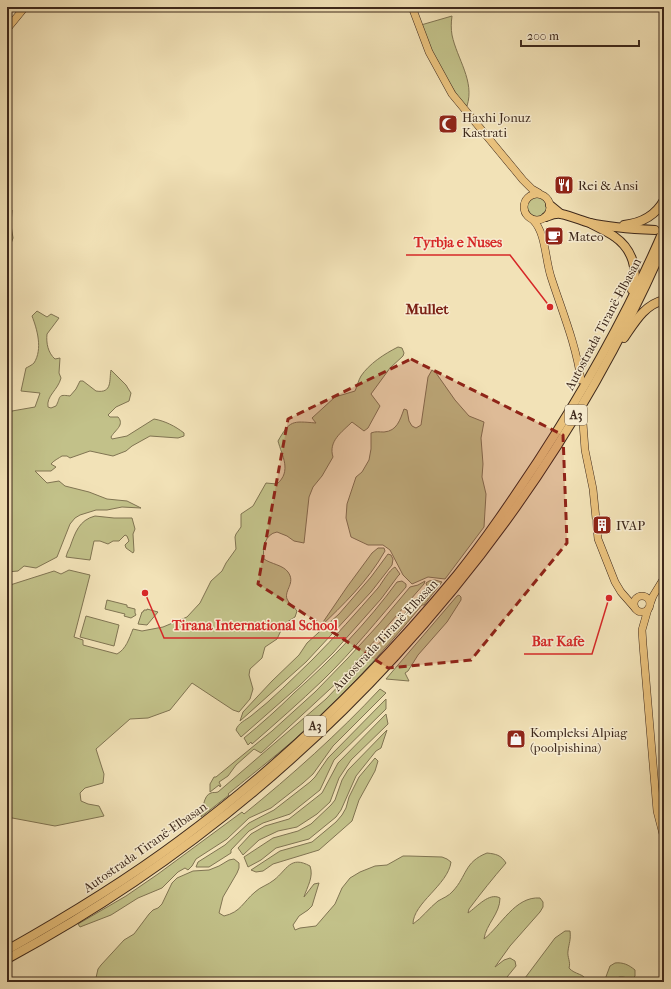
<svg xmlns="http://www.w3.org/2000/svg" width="671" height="989" viewBox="0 0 671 989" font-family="'IM FELL French Canon',serif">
<rect width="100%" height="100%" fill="#f2e2b7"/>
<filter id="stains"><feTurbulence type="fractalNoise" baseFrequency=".005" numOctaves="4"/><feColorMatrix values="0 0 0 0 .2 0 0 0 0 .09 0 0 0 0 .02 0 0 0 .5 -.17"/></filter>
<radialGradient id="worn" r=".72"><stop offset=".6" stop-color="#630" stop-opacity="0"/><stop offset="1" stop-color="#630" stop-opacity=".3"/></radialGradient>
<g fill="#c2c189" stroke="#807452">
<path d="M 452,16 C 451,23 451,29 452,35 C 457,59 475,81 467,106 L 462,103 L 432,55 L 421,25 Z"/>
<circle cx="537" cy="207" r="11"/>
<path d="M 12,210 L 11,225 L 13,238 L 7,255 L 7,213 Z"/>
<path d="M 37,311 L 47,317 L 51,314 L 59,318 L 47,334 C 46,343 48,353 55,359 L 60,358 L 59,373 L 61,378 C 58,390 46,396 48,407 L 51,408 L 56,406 C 61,397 57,394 70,396 L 76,389 L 80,381 L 83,381 L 96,391 C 113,394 109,379 111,370 L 126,385 L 129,390 L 131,393 L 129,401 L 116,407 L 108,415 L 110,417 L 118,417 C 125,425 115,430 111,437 L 112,439 L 127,436 L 154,419 C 165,421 175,426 184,433 L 184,436 L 178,438 L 150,436 L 132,446 L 126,451 L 113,456 L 90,451 L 70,458 L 67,456 L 62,456 C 59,458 53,461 51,464 L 56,467 L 51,471 L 35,471 L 47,483 L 59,481 L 65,486 L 89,492 L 107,499 L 127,501 L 141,508 L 122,507 L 107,510 L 96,510 L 80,515 L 75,518 L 70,524 L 57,557 L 36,568 L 24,566 L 18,571 L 7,572 L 7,418 L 12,411 L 35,407 L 40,393 L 21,391 L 26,368 C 28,367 32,365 34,363 C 43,349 37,329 32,316 Z"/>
<path d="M 398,347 L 402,348 L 404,353 L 403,356 L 390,368 L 371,394 L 380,406 L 368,428 L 364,431 L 352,422 C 342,432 328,441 333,457 L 322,476 L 313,487 L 309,497 L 304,543 L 294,541 L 287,536 L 277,532 C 265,534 262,548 264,559 C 271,564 283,565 288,572 C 296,583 284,590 287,599 C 289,604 294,606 297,611 L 295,617 L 284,624 L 277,639 L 265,647 L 262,658 L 250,669 L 249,675 L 253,689 L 250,699 L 239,712 L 233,710 L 192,683 L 170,710 L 148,718 L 130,719 L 96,749 L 104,774 L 103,783 L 85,788 L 80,793 L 81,801 L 88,804 L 99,806 L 104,816 L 55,826 L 7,817 L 7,586 L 54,571 L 61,574 L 69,570 L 90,575 L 74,637 L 83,640 L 83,645 L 117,654 C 126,649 129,639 133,629 L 142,631 L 163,627 L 187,617 L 200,603 L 211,581 L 222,571 L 226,563 L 236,549 L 235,537 L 236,534 L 241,527 L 241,514 L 253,506 L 266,483 L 277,484 C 292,471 282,456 278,441 C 290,420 292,421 316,423 L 312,418 L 335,397 L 355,391 C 357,387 358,381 361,376 C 369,364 384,354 398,347 Z"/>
<path d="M 432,370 L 436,373 L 455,400 L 469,416 L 484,422 L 481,438 L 483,464 L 482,477 L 486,494 L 484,527 L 445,579 L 428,577 L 412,584 L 403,575 L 390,550 L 383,545 L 368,545 L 351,537 L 346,518 L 347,504 L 356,477 L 362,472 L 369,460 L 371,449 L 371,433 C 376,431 379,432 384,432 C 397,431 400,420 404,409 L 407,410 L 409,421 L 412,426 L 416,428 L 421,425 L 428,377 Z"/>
<path d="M 95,516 L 114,518 L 132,518 L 135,529 L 133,534 L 134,551 L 133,553 L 126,548 L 125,545 L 129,541 L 127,536 L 125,535 L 119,541 L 113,541 L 108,544 L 100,541 L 94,541 L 90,560 L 66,557 C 67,553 68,551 70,547 C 75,533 79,520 95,516 Z"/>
<path d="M 378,548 L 384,548 L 385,551 C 368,581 343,605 319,628 L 347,587 L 372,553 Z"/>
<path d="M 388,554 L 391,555 L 393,559 L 392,565 L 371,592 L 306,662 L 240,721 L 243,712 L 272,681 L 299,655 L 307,643 L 339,614 L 371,577 Z"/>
<path d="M 395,567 L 400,574 L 398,576 L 381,599 L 333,653 L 299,686 L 241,737 L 236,730 C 238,723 246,720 251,716 C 273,699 292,679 312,660 C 335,637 356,613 378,588 C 382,583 389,570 395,567 Z"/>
<path d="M 435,580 L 442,582 L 424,605 L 422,605 C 383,652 341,699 294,740 C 273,758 250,776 228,794 L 229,795 L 201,817 C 203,811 203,795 211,793 C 213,792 215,793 218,792 L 326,699 L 387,635 L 427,586 L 426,583 L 429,581 Z"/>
<path d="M 402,581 L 406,584 L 406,587 C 379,618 353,651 323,680 C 300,702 276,723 252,744 L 251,742 L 248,745 L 244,738 C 261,724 278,709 294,693 C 332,659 367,623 397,582 Z"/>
<path d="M 425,581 L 424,584 L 343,677 L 261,753 L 254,749 L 236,765 L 228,776 L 219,782 L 221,786 L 220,787 L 219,785 L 210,792 L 210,784 L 214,777 L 216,777 L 272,731 L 315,692 L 348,658 L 379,624 L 410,587 L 418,585 Z"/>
<path d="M 459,595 L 461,597 L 461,600 L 447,622 L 418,655 L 408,671 L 405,673 L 409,681 L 386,679 L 457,596 Z"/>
<path d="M 107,600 L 127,605 L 127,607 L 135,609 L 135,613 L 136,615 L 131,618 L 124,616 L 125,614 L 105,609 Z"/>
<path d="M 147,609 L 158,612 L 147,625 L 138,624 L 142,612 L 143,612 L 144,610 L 147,610 Z"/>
<path d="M 86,616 L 119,625 L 114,646 L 80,637 Z"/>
<path d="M 380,689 L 386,693 L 333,746 L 313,774 L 303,783 L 271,808 L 249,818 L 227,839 L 196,859 L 192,866 L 188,870 L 185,868 L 178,872 L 162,888 L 138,898 L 111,915 L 80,927 L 78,924 L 126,896 L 158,874 L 242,812 L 244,814 C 292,775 338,734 380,689 Z"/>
<path d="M 386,699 L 386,709 L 334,760 L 320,790 L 290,814 L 263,823 L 249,831 L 231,850 L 231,853 L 209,867 L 196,867 L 198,862 L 225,845 L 249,823 L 274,810 L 310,782 L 315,777 L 328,758 Z"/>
<path d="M 386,714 L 388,724 L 351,760 L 339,778 L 330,802 L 317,814 L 297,827 L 278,831 L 259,840 L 243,855 L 238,848 L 251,834 L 265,826 L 289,819 L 322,793 L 338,763 Z"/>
<path d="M 387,730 L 381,748 L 376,751 L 356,776 L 341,810 L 336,817 L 309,839 L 276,848 L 261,860 L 248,867 L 244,857 L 273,838 L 298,831 L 311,824 L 331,805 L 335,800 L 342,780 L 348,770 Z"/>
<path d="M 375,758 L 378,761 L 375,771 L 359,800 L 352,821 L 319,850 L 273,864 L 263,871 L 256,872 L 251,870 L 280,851 L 312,842 L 336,822 L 342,815 L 346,808 L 349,797 L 359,777 Z"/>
<path d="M 487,853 C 496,854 501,855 506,863 C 493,878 481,893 469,909 L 468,913 C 477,907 489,892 500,898 C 500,914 486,924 484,939 C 501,926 515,896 540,898 L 543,902 L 543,907 L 540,912 L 510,946 L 495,967 L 504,960 L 510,958 L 515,961 L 516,966 L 503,982 L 95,982 L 98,969 L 101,965 L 124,940 L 134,934 L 149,914 L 153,910 L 158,908 L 162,904 L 172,883 L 177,878 L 193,871 L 209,870 L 219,866 L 229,860 L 234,859 L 239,863 L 239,868 L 237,873 L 223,897 L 219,913 L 224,916 C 241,912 243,902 255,892 C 260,887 268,885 274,880 C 287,870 290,855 310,866 C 314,877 307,887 304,897 L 314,884 L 319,883 L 312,906 L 308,910 L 299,916 L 293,925 L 295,930 L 300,928 L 316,926 L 335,904 L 342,888 L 350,878 L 360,872 L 375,866 L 387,865 L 403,856 L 409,856 L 442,857 L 447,859 L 451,862 C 448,885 413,903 413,924 C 422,918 429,908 438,901 C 443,898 449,896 453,891 C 467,876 464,862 487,853 Z"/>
<path d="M 565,931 L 570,931 C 571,940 569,943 568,951 C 567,957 571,962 569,968 C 575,975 584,973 588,982 L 522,982 L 555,938 Z"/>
<path d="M 615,963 C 623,962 629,965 635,970 L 635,976 L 632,980 C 624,977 619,974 613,982 L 604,982 L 610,966 Z"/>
</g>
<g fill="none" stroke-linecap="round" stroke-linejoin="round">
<path stroke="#cebd98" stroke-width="7" stroke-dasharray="7 3.5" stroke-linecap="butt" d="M 582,401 L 583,423"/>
<defs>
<g id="major">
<path d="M 412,7 L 429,52 L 452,94 L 523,180 L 532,189 L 539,193"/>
<path d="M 7,29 L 25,7"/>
<circle cx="537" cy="207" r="13"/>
<path d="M 533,220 C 546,233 545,259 551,277 C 562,311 576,344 581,380"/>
<path d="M 583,423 L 585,450 L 593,489 L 598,539 L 615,582 L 621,592 L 635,608"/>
<circle cx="642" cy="604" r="8"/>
<path d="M 650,604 L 653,596 L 664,578"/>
<path d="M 648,609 L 642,630 L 643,645 L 657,811 L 664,838"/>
</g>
<g id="highway">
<path d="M 550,205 L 561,214"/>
<path d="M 546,217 C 551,215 555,213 561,214 C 571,216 580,220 590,223 C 612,228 633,229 655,230"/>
<path d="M 590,223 C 598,228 607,231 615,237 C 632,249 639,270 632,290"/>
<path d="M 624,225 C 641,223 656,215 664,200"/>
<path d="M 624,338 C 635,322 644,305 664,300"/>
<path d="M 7,950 C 66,917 125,881 180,840 C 283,764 375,674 457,575 C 486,539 512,500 538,461 C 586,387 629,311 664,229"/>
<path d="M 7,959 C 297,803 532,547 664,245"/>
</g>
</defs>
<use href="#major" stroke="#3d281b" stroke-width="8"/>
<use href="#highway" stroke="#3d281b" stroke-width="10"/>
<use href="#major" stroke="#e9c17c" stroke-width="7"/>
<use href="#highway" stroke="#e9c17c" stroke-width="8"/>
</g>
<path fill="#8f2418" fill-opacity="0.2" stroke="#8f2418" stroke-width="3" stroke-dasharray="8 5" stroke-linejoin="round" d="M 411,359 L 563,435 L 567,543 L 471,660 L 388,668 L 258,584 L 288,419 Z"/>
<defs>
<symbol id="mosque-square" viewBox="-11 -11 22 22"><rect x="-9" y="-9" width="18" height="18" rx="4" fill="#8f2418" stroke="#f7ecd0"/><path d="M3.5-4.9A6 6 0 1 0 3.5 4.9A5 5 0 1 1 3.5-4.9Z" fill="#fff"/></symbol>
<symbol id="restaurant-square" viewBox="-11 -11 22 22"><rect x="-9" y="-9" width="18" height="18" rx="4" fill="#8f2418" stroke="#f7ecd0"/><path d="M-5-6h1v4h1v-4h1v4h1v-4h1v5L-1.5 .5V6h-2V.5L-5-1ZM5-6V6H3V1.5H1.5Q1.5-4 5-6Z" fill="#fff"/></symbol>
<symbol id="cafe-square" viewBox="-11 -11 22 22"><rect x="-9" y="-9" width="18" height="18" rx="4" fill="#8f2418" stroke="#f7ecd0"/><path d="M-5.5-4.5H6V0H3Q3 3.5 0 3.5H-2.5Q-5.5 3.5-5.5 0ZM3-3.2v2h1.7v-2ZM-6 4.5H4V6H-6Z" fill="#fff"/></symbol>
<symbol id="building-square" viewBox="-11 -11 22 22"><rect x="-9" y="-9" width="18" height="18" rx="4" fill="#8f2418" stroke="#f7ecd0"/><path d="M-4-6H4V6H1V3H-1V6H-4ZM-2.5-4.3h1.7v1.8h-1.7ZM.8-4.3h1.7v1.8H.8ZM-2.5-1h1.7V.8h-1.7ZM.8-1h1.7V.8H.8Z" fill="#fff"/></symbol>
<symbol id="shop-square" viewBox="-11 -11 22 22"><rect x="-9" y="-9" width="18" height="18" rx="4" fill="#8f2418" stroke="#f7ecd0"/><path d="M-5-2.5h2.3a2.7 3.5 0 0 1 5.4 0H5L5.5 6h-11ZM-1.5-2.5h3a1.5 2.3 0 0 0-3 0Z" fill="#fff"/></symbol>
</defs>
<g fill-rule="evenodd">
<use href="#mosque-square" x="437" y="113" width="22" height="22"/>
<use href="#restaurant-square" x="553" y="174" width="22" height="22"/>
<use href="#cafe-square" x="543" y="225" width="22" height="22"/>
<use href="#building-square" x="591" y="514" width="22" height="22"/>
<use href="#shop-square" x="505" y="728" width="22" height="22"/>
</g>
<g text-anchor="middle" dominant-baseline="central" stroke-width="3" stroke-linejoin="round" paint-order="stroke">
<g fill="#f7ecd0" stroke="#756351" stroke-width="1">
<rect x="565" y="405" width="22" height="20" rx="3"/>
<rect x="304" y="716" width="22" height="20" rx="3"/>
</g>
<g font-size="12" font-weight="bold" fill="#3d281b">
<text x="576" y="415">A3</text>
<text x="315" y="726">A3</text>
</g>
<g font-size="13" fill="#3d281b" stroke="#f7ecd0" text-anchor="start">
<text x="462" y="117">Haxhi Jonuz<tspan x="462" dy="15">Kastrati</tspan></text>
<text x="578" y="185">Rei &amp; Ansi</text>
<text x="568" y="236">Mateo</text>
<text x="616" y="525">IVAP</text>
<text x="530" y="732">Kompleksi Alpiag<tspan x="530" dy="15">(poolpishina)</tspan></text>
</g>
<g font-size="13" fill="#3d281b" stroke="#f7ecd0">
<text transform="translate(603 324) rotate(-62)">Autostrada Tiranë-Elbasan</text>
<text transform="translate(385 635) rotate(-47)">Autostrada Tiranë-Elbasan</text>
<text transform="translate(145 847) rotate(-35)">Autostrada Tiranë-Elbasan</text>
</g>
<g font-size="15" font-weight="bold" fill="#7a1f14" stroke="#f7ecd0">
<text x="427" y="309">Mullet</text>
</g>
</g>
<path fill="none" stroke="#d62828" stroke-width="1.5" d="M550 307L510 255H406M145 593L164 638H346M609 598L592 654H524"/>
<g fill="#d62828" stroke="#f7ecd0" stroke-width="1.5">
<circle cx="550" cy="307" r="4"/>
<circle cx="145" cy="593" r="4"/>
<circle cx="609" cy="598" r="4"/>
</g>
<g font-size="14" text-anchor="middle" font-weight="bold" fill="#d62828" stroke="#f7ecd0" stroke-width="3" stroke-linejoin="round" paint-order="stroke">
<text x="458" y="247">Tyrbja e Nuses</text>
<text x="255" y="630">Tirana International School</text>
<text x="558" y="646">Bar Kafe</text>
</g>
<rect width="671" height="989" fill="none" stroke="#f2e2b7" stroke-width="24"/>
<rect x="8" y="8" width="655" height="973" fill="none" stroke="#3d281b" stroke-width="2"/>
<rect x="12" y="12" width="647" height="965" fill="none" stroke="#3d281b"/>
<path d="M521 40v6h118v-6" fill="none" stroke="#3d281b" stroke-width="2"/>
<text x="527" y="40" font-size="12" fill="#3d281b" stroke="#f7ecd0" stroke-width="3" paint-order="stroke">200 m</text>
<rect width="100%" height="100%" filter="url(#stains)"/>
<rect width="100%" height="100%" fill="url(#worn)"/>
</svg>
